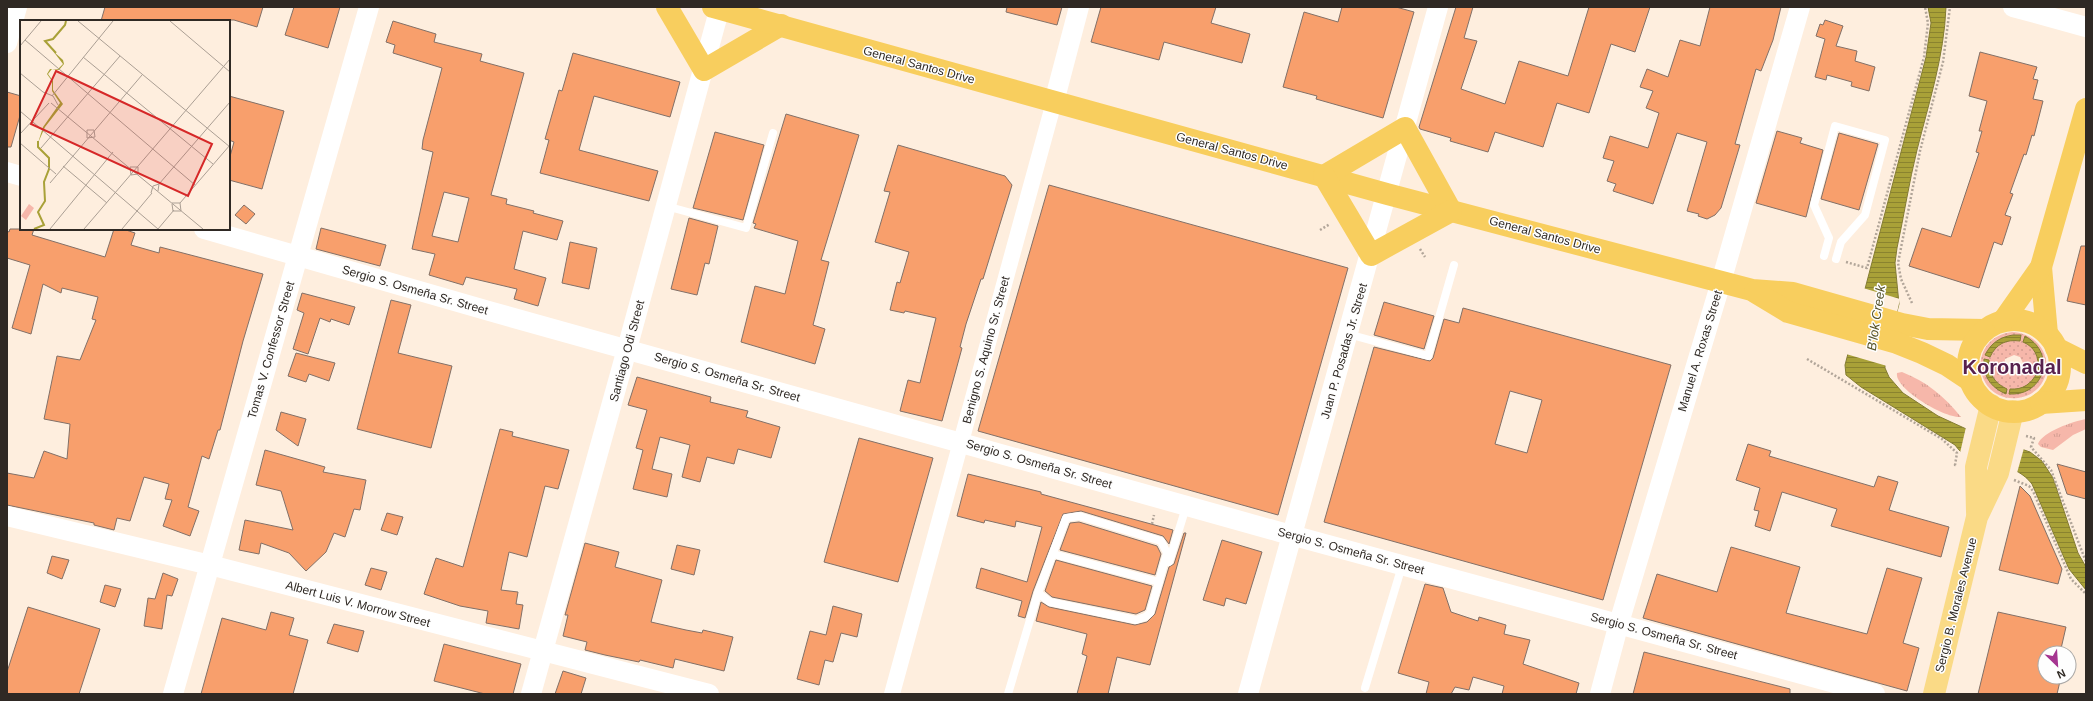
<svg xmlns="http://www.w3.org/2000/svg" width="2093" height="701" viewBox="0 0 2093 701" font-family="Helvetica,sans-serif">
<defs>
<pattern id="grass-tufts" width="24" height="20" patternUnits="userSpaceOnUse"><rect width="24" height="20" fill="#f6b7aa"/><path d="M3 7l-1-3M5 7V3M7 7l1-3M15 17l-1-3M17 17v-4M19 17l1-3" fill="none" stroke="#d39d92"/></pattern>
<pattern id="park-dots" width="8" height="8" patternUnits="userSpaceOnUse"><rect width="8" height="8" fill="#f6b7aa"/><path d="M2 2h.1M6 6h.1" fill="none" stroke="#d39d92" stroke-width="1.8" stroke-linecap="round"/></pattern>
<pattern id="water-rules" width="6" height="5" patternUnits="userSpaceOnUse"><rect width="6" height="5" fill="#a9a138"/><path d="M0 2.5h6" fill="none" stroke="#8a832f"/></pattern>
</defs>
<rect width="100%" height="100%" fill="#feeede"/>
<g fill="url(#grass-tufts)">
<path d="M 1902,372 C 1927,382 1944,396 1961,417 C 1946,419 1894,389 1897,373 Z"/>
<path d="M 2086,419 L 2086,429 L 2073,435 L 2053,450 L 2041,447 L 2038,444 C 2042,432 2074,421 2086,419 Z"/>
</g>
<path fill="url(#park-dots)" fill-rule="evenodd" d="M 2012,332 C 2055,334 2059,392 2018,398 C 1974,403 1965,338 2012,332 ZM 2014,355 L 2020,357 L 2024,365 L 2022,372 L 2013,375 L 2007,373 L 2004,366 L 2005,359 Z"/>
<g fill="url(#water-rules)" stroke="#847d32">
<path d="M 1928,7 L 1946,7 C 1944,57 1929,102 1917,150 C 1909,182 1904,216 1897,248 L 1895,263 L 1899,304 L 1885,358 L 1885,368 L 1889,377 L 1903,393 L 1938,416 L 1975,433 L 2030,452 L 2042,461 L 2053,478 L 2078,553 L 2086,567 L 2086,590 L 2069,569 L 2032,484 C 2016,463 1989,465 1967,456 C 1962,454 1958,449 1955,445 L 1861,387 L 1846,375 L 1845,365 L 1850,346 L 1926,57 L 1931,23 Z"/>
<path d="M 2013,335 L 2021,335 L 2020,341 C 2006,339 1996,344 1990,357 L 1985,355 C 1991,343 2000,337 2013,335 Z"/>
<path d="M 2025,336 C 2039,344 2045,355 2043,371 L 2038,369 C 2039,357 2035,347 2023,342 Z"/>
<path d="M 1984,359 L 1989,360 C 1989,374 1994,383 2007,389 L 2006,394 C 1990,387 1983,376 1984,359 Z"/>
<path d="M 2037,373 L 2042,374 C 2036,388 2024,395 2009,394 L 2010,389 C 2023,390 2031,384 2037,373 Z"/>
</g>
<g fill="#feeede">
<path d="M 1863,288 L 1900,299 L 1887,358 L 1887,366 L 1846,354 Z"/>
<path d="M 1966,427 L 2024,448 L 2017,473 L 1964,457 L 1960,453 Z"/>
</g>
<g fill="#f89f6c" stroke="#827067" fill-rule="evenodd">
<path d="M 105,7 L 263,7 L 257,27 L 234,20 L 101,21 Z"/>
<path d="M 294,7 L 340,7 L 328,48 L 285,35 Z"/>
<path d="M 1007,7 L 1062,7 L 1057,25 L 1006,12 Z"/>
<path d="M 1101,7 L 1216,7 L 1211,23 L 1250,34 L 1242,63 L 1164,42 L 1159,60 L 1091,42 Z"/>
<path d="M 1342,7 L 1396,7 L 1414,12 L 1383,118 L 1316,99 L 1317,96 L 1283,87 L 1304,12 L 1338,22 Z"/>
<path d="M 1456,7 L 1473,7 L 1464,38 L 1477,41 L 1461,89 L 1505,104 L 1519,61 L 1568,76 L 1589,7 L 1650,7 L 1635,52 L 1611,44 L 1589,113 L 1557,103 L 1543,147 L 1495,132 L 1488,152 L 1450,141 L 1451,138 L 1420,129 L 1419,127 Z"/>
<path d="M 1710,7 L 1781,7 L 1773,40 L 1761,71 L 1756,69 L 1735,144 L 1740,145 L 1721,208 L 1715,215 L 1707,219 L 1698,216 L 1699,214 L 1687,211 L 1707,142 L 1677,133 L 1653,204 L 1613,191 L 1616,184 L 1607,181 L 1614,161 L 1603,158 L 1610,136 L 1648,148 L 1659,113 L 1646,108 L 1653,91 L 1640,87 L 1647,69 L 1668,77 L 1680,40 L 1700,46 Z"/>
<path d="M 1825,20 L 1843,26 L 1836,46 L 1857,51 L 1855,61 L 1875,67 L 1869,91 L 1851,86 L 1852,82 L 1827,75 L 1826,80 L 1815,77 L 1825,39 L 1816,36 L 1820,24 L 1823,25 Z"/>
<path d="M 393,21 L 436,34 L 434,42 L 482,54 L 480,61 L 524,73 L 491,195 L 507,199 L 506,204 L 534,211 L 533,213 L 563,221 L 557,240 L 523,231 L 514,269 L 546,278 L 538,306 L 514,299 L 517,289 L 466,277 L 463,285 L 429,275 L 435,254 L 412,249 L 433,152 L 422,149 L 423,140 L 442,68 L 393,53 L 395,45 L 386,42 ZM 444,192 L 469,198 L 458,242 L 432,236 Z"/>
<path d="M 1980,52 L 2037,67 L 2033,79 L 2038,80 L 2033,99 L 2043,101 L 2034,136 L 2032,135 L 2026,155 L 2024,154 L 2010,193 L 2013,194 L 2005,215 L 2011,217 L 2002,245 L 1994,242 L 1979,288 L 1909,266 L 1922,228 L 1951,237 L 1979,153 L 1976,152 L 1982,131 L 1979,131 L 1987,101 L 1969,96 Z"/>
<path d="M 573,53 L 680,82 L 670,117 L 594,96 L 579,150 L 658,171 L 649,201 L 540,173 L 549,140 L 545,139 L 559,90 L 562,91 Z"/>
<path d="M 7,92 L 21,96 L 21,112 L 11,147 L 7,147 Z"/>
<path d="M 229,96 L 284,111 L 262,189 L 229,180 L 229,160 L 234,142 L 229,140 Z"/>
<path d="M 786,114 L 859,135 L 821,260 L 829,262 L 813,325 L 825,329 L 815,364 L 741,342 L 755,286 L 785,294 L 798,241 L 754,228 L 756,224 L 753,223 Z"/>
<path d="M 1777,131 L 1802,138 L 1800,143 L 1823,150 L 1806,217 L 1756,203 Z"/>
<path d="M 715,132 L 764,145 L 743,220 L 693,208 Z"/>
<path d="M 1839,133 L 1878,144 L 1859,210 L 1821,199 Z"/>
<path d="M 898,145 L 1005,176 L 1012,185 L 983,279 L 981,279 L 966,324 L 960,347 L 962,348 L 942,421 L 900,411 L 908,380 L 920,383 L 936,318 L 905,311 L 904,313 L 890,310 L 897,282 L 900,283 L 909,252 L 875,242 L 890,192 L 884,191 Z"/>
<path d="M 1049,185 L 1348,268 L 1278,515 L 978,431 Z"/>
<path d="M 244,205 L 255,214 L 246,224 L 235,215 Z"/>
<path d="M 689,218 L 718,226 L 709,264 L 705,263 L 697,295 L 671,289 Z"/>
<path d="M 321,228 L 386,245 L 380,266 L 316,249 Z"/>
<path d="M 10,229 L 34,229 L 32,235 L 105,257 L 114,229 L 123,229 L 135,233 L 131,245 L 159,253 L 160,247 L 263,274 L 243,341 L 220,430 L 218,430 L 209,459 L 202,456 L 188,507 L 199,511 L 190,536 L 163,526 L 172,500 L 165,499 L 169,484 L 144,477 L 130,521 L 117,518 L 114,530 L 94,525 L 94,523 L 7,505 L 7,473 L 34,478 L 44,451 L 67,459 L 70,424 L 44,419 L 57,356 L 80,360 L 96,320 L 92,319 L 98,297 L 62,288 L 61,293 L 43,284 L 31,334 L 12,328 L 30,265 L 7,258 L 7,231 L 9,232 Z"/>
<path d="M 570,242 L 597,248 L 589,289 L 562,283 Z"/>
<path d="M 2081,246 L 2086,246 L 2086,305 L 2067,301 Z"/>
<path d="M 302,293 L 355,307 L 349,325 L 331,319 L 330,322 L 320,318 L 308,354 L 293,349 L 304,313 L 297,310 Z"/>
<path d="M 391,300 L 411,305 L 398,353 L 452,366 L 431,448 L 357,429 Z"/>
<path d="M 1384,302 L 1434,316 L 1424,349 L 1374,335 Z"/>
<path d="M 1463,308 L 1671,365 L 1603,600 L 1324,522 L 1374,347 L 1430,361 L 1433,358 L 1444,319 L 1459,323 ZM 1510,391 L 1542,400 L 1527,453 L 1495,444 Z"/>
<path d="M 296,353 L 335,363 L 329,381 L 309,374 L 306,382 L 288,376 Z"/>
<path d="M 637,377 L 711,397 L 710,402 L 748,411 L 746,417 L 780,427 L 771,458 L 738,449 L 734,464 L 707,457 L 700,482 L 682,477 L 690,445 L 660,437 L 652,469 L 672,474 L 667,497 L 633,489 L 643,450 L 636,448 L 647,410 L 628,405 Z"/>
<path d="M 281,412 L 306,419 L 298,446 L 276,430 Z"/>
<path d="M 500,429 L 513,432 L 512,436 L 569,450 L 558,489 L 545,486 L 527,557 L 509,552 L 501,590 L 518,592 L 516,604 L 523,605 L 519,629 L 486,623 L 488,611 L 460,606 L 424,594 L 436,558 L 463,567 Z"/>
<path d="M 859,438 L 933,458 L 898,582 L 824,562 Z"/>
<path d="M 1748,444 L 1771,451 L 1769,456 L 1874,487 L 1878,476 L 1898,482 L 1889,510 L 1949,527 L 1941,557 L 1831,526 L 1837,509 L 1782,492 L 1770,531 L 1755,526 L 1759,511 L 1754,510 L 1760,488 L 1736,480 Z"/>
<path d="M 265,450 L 325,467 L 323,472 L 366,480 L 360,510 L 354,509 L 345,537 L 334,533 L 326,552 L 306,571 L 289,553 L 261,543 L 259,554 L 239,550 L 245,520 L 293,530 L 281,491 L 256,485 Z"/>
<path d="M 2057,464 L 2086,472 L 2086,499 L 2067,494 Z"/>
<path d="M 968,474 L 1041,492 L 1041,494 L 1173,530 L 1169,544 L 1163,536 L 1081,511 L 1063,514 L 1033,591 L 1025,618 L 1018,616 L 1022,601 L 976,588 L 981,568 L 1027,582 L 1042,527 L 1016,521 L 1015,527 L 985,520 L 984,523 L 957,516 Z"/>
<path d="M 2020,486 L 2030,496 L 2062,569 L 2058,584 L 1999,570 Z"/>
<path d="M 387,513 L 403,517 L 397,535 L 381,530 Z"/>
<path d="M 1079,522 L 1157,546 L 1161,554 L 1155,575 L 1060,550 L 1070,523 Z"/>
<path d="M 1184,533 L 1186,533 L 1150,665 L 1117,657 L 1108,694 L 1077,694 L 1087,656 L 1082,654 L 1087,634 L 1036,621 L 1041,602 L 1049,607 L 1135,625 L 1147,622 L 1155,614 L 1169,567 L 1174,564 Z"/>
<path d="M 1222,540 L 1262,552 L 1246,604 L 1226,598 L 1224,606 L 1203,600 Z"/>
<path d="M 585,543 L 619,552 L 615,567 L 662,580 L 651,622 L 686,630 L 702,633 L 703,630 L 733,637 L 724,671 L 675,659 L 673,668 L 640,660 L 639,662 L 605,655 L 585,650 L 587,642 L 563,636 L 568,615 L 565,615 Z"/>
<path d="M 677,545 L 700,550 L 694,575 L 671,569 Z"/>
<path d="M 1731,547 L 1800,567 L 1786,613 L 1867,634 L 1887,568 L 1922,578 L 1903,643 L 1919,648 L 1907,691 L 1643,618 L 1657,574 L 1717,592 Z"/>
<path d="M 52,556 L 69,560 L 62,579 L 47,573 Z"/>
<path d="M 1056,560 L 1152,586 L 1145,610 L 1136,614 L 1052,597 L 1045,591 Z"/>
<path d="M 371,568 L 387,572 L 381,590 L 365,585 Z"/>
<path d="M 163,573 L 178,579 L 172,596 L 167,595 L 162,629 L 144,626 L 148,598 L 155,599 Z"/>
<path d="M 1425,584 L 1443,588 L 1451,612 L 1478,621 L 1479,617 L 1506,625 L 1504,634 L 1530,640 L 1523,664 L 1579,683 L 1576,694 L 1502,694 L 1504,686 L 1473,677 L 1469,690 L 1455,687 L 1451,694 L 1426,694 L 1429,682 L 1398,673 Z"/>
<path d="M 105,585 L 121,589 L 115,607 L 100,602 Z"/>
<path d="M 833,606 L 862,614 L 857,637 L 841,633 L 833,662 L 825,660 L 819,685 L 797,679 L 810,631 L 826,635 Z"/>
<path d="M 28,607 L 100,629 L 79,694 L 7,694 L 7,672 Z"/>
<path d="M 271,612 L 294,618 L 289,635 L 308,640 L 293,694 L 201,694 L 222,618 L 266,630 Z"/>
<path d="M 1998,612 L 2066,627 L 2060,653 L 2045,653 L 2045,677 L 2061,677 L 2057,694 L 1978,694 Z"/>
<path d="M 334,624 L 364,631 L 358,652 L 327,643 Z"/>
<path d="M 444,644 L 521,664 L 513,694 L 485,694 L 434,681 Z"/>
<path d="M 1644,652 L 1790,689 L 1790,694 L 1633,694 Z"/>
<path d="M 563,671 L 586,678 L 581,694 L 555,694 Z"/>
</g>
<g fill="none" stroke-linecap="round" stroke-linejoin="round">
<g stroke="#b1a599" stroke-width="2.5" stroke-dasharray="2 2" stroke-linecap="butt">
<path d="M 1320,230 L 1330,224"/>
<path d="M 1420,249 L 1425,257"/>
<path d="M 1846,262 L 1867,268 L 1924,57 L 1928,23 L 1925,7"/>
<path d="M 1912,303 L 1901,279 L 1898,263 L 1920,151 L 1943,62 L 1950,7"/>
<path d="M 1807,359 L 1942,439 L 1957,453 L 1955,465 L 1957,465"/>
<path d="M 2026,436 L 2034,438 L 2031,447 L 2051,470 L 2086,562"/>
<path d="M 2014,480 L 2029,486 L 2033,491 L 2067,570 L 2071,579 L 2086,594"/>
<path d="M 1152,524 L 1154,515"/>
</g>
<g stroke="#fff" stroke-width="8">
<path d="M 666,206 L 746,228 L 773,133"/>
<path d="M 1824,256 L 1829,238 L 1814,205 L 1835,126 L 1885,140 L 1865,215 L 1841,242 L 1836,259"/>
<path d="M 1348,334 L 1428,356 L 1454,265"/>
<path d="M 1053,554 L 1159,582"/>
<path d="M 1169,562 L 1186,507"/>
<path d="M 1365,688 L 1402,566"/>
<path d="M 1008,694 L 1038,593 L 1066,518 L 1079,516 L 1161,541 L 1167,553 L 1150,613 L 1145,617 L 1136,620 L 1050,602 L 1038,593"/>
</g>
<path stroke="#fff" stroke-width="16" d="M 892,694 L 1054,102"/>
<g stroke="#fff" stroke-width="20">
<path d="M 2013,7 L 2086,27"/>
<path d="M 7,43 L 17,7"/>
<path d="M 1054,102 L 1079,7"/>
<path d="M 7,172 L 21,176"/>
<path d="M 204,229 L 489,311 L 1280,532 L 1875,694"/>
<path d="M 7,516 L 210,565 L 709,694"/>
<path d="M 173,694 L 369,7"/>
<path d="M 531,694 L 627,349 L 720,7"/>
<path d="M 1248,694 L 1438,7"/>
<path d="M 1600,694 L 1619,623 L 1721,282 L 1800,7"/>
</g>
<g stroke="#fada86" stroke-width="22">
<path d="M 1977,512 L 1976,467 L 1991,405"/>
<path d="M 1934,694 L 1977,517 L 1998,473 L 2013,411"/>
</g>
<g stroke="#f8ce5e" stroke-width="22">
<path d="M 667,7 L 704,70 L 781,25"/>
<path d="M 713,7 L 1387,194 L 1752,290 L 1793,293 L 1902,324 L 1928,329 L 1985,330"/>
<path d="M 1324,176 L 1405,128 L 1451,211"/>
<path d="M 1324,176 L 1371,255 L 1451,211"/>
<path d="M 2041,267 L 2047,334"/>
<path d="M 1755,292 L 1788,312 L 1897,343 L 1922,353 L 1947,365 L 1971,381"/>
<circle cx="2014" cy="366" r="46"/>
<path d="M 2003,321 L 2041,267 L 2086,109"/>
<path d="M 2056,348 L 2086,363"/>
<path d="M 2041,403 L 2086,400"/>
</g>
</g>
<g text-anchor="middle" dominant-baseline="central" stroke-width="3" stroke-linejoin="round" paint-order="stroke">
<g font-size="12" fill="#2f2924" stroke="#fefefe">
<text transform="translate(919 65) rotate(15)">General Santos Drive</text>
<text transform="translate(1232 151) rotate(15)">General Santos Drive</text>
<text transform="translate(1545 235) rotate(15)">General Santos Drive</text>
<text transform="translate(415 290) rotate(16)">Sergio S. Osmeña Sr. Street</text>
<text transform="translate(271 350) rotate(-74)">Tomas V. Confessor Street</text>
<text transform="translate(986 350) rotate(-75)">Benigno S. Aquino Sr. Street</text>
<text transform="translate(627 351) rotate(-75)">Santiago Odi Street</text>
<text transform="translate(1344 351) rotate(-74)">Juan P. Posadas Jr. Street</text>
<text transform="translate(1700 351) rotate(-73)">Manuel A. Roxas Street</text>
<text transform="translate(727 377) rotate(16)">Sergio S. Osmeña Sr. Street</text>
<text transform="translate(1039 464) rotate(16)">Sergio S. Osmeña Sr. Street</text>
<text transform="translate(1351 551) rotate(15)">Sergio S. Osmeña Sr. Street</text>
<text transform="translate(358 604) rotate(15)">Albert Luis V. Morrow Street</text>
<text transform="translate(1956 605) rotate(-76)">Sergio B. Morales Avenue</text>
<text transform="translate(1664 636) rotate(15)">Sergio S. Osmeña Sr. Street</text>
</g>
<g font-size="13" font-style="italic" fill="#545127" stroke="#fefefe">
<text transform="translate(1876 318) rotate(-82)">B'lok Creek</text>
</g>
<g font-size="20" font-weight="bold" fill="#58214d" stroke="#fefefe">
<text x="2012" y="367">Koronadal</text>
</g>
</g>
<g transform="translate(20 20)">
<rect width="210" height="210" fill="#feeede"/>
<path d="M 9,184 L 14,188 L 6,200 L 1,196 Z" fill="#f6b7aa"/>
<path d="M 33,31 L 43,40 L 44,44 L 39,50 L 32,49 L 28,54 L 33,61 L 33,70 L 43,84 L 25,107 L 18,123 L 23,107 L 40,83 L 32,71 L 32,61 L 27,54 L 30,49 L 38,49 L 43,44 Z" fill="#a9a138"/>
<path fill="none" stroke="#a9a138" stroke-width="2" d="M 36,33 L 25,21 L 33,19 L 45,5 L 46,1M 14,209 L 24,205 L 18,192 L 25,181 L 24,162 L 29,149 L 29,138 L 18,127 L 18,121"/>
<path fill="none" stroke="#ab9f94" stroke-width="1" d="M 58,1 L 210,127M 150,1 L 210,52M 5,20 L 175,165M 0,26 L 21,1M 63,37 L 193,144M 0,53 L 23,72 L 33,76 L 38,85M 32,76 L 93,1M 31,83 L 183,209M 0,91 L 138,209M 67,110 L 67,118 L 75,117M 67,110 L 74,110 L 75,117M 0,114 L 29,83M 0,123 L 36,154M 21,128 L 100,36M 43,146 L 87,183M 110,147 L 111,155 L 118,154M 110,147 L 118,147 L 118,154M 30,163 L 122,55M 139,164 L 210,82M 131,173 L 133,166 L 139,164 L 138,171M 152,183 L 160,183 L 161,191M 160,183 L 210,125M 152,184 L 153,191 L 161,191M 30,209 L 93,132M 64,209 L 210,39M 102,209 L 132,173M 138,209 L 154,190"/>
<path fill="#d62828" fill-opacity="0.15" stroke="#d62828" stroke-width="2" d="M 36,51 L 192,124 L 168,176 L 11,104 Z"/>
<rect width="210" height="210" fill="none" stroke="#2f2924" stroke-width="2"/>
</g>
<rect width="2093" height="701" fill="none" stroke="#2f2924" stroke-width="16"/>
<g transform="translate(2057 665) rotate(155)"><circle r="19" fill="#fefefe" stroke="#aba9a7"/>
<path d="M0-3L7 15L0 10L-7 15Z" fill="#a63591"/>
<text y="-6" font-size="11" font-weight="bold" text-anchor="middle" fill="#2f2924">N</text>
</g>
</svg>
